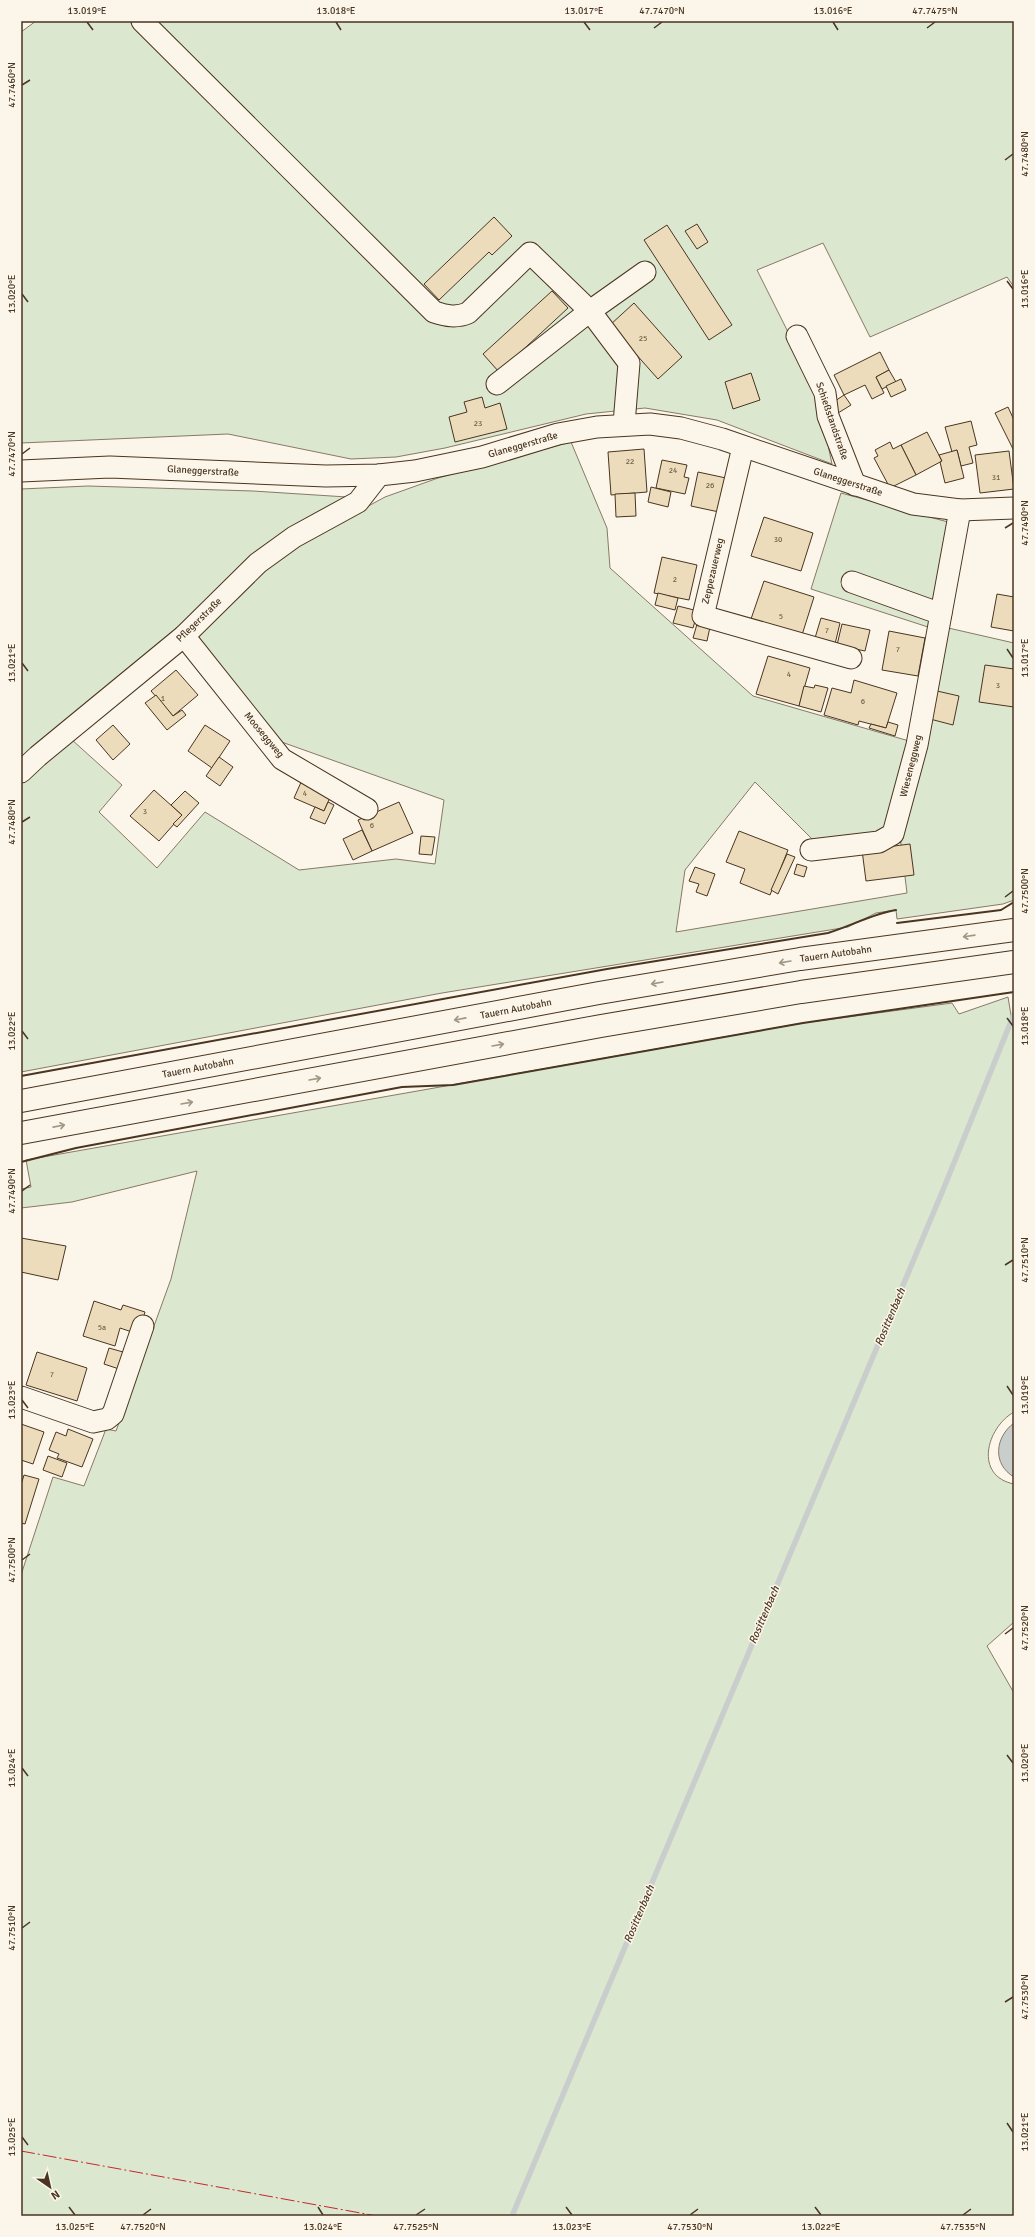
<svg xmlns="http://www.w3.org/2000/svg" width="1035" height="2237" viewBox="0 0 1035 2237" font-family="Signika,sans-serif">
<rect width="100%" height="100%" fill="#fbf6e9"/>
<g fill="#dce7d0" stroke="#887966" fill-rule="evenodd">
<path d="M 36,21 L 1014,21 L 1014,287 L 1007,277 L 870,337 L 823,243 L 757,270 L 816,388 L 832,464 L 717,420 L 645,408 L 586,414 L 445,448 L 396,457 L 351,459 L 228,434 L 21,443 L 21,32 Z"/>
<path d="M 571,442 L 607,528 L 610,568 L 753,696 L 923,745 L 944,627 L 1014,643 L 1014,900 L 1003,904 L 897,919 L 896,910 L 876,913 L 848,927 L 442,993 L 21,1072 L 21,783 L 71,739 L 122,785 L 99,812 L 157,868 L 205,812 L 299,870 L 396,859 L 435,864 L 444,800 L 276,740 L 194,638 L 266,569 L 313,536 L 385,497 L 438,478 ZM 755,782 L 816,843 L 900,836 L 907,893 L 676,932 L 685,870 Z"/>
<path d="M 88,486 L 253,491 L 347,497 L 176,633 L 21,761 L 21,489 Z"/>
<path d="M 841,493 L 948,522 L 931,628 L 811,589 Z"/>
<path d="M 1008,997 L 1014,1033 L 1014,1412 C 986,1428 974,1476 1014,1484 L 1014,1622 L 987,1646 L 1014,1693 L 1014,2216 L 21,2216 L 21,1575 L 53,1477 L 84,1486 L 106,1429 L 116,1431 L 171,1279 L 197,1171 L 72,1202 L 21,1208 L 21,1189 L 31,1187 L 26,1160 L 803,1023 L 952,1003 L 959,1014 Z"/>
</g>
<path fill="#c9cecd" stroke="#887966" d="M 1014,1423 L 1014,1477 C 992,1464 995,1437 1014,1423 Z"/>
<g fill="none" stroke-linecap="round" stroke-linejoin="round">
<path stroke="#c9cecd" stroke-width="5.5" d="M 512,2216 L 943,1190 L 1014,1014"/>
</g>
<g fill="#ecdcbc" stroke="#4a3520">
<path d="M 494,217 L 512,236 L 492,255 L 489,252 L 439,300 L 424,284 Z"/>
<path d="M 697,224 L 708,242 L 697,249 L 685,231 Z"/>
<path d="M 667,225 L 732,325 L 709,340 L 644,240 Z"/>
<path d="M 552,291 L 568,308 L 499,372 L 483,354 Z"/>
<path d="M 634,303 L 682,357 L 658,379 L 610,325 Z"/>
<path d="M 880,352 L 889,370 L 876,377 L 884,393 L 872,399 L 865,385 L 844,395 L 834,375 Z"/>
<path d="M 889,370 L 896,382 L 882,389 L 876,377 Z"/>
<path d="M 751,373 L 760,400 L 733,409 L 725,382 Z"/>
<path d="M 901,379 L 906,390 L 891,397 L 886,386 Z"/>
<path d="M 844,395 L 851,405 L 838,413 L 832,403 Z"/>
<path d="M 482,397 L 485,408 L 500,403 L 507,429 L 455,442 L 449,417 L 467,412 L 464,402 Z"/>
<path d="M 1008,407 L 1014,420 L 1014,451 L 995,413 Z"/>
<path d="M 971,421 L 977,445 L 969,447 L 973,463 L 961,466 L 957,450 L 952,452 L 945,427 Z"/>
<path d="M 927,432 L 942,461 L 916,475 L 901,445 Z"/>
<path d="M 890,442 L 893,449 L 901,445 L 916,475 L 890,488 L 874,458 L 878,456 L 875,450 Z"/>
<path d="M 644,449 L 647,492 L 611,495 L 608,452 Z"/>
<path d="M 957,450 L 964,478 L 945,483 L 940,462 L 942,461 L 939,455 Z"/>
<path d="M 1009,451 L 1014,489 L 980,493 L 975,455 Z"/>
<path d="M 662,460 L 687,465 L 684,477 L 689,478 L 685,494 L 656,488 Z"/>
<path d="M 698,472 L 726,478 L 719,512 L 691,506 Z"/>
<path d="M 651,487 L 671,492 L 668,507 L 648,502 Z"/>
<path d="M 635,493 L 636,516 L 616,517 L 615,494 Z"/>
<path d="M 764,517 L 813,533 L 801,571 L 751,556 Z"/>
<path d="M 662,557 L 697,565 L 689,600 L 654,593 Z"/>
<path d="M 764,581 L 814,597 L 802,635 L 751,619 Z"/>
<path d="M 658,593 L 678,598 L 675,610 L 655,605 Z"/>
<path d="M 997,594 L 1014,597 L 1014,631 L 991,627 Z"/>
<path d="M 678,606 L 698,611 L 693,628 L 673,623 Z"/>
<path d="M 821,618 L 840,623 L 835,644 L 815,638 Z"/>
<path d="M 697,624 L 710,627 L 707,641 L 693,638 Z"/>
<path d="M 842,624 L 870,630 L 865,651 L 837,645 Z"/>
<path d="M 889,631 L 925,638 L 918,676 L 882,670 Z"/>
<path d="M 768,656 L 810,668 L 799,706 L 756,694 Z"/>
<path d="M 985,665 L 1014,669 L 1014,707 L 979,702 Z"/>
<path d="M 176,670 L 198,695 L 173,716 L 151,691 Z"/>
<path d="M 854,680 L 897,693 L 886,728 L 859,721 L 858,725 L 824,715 L 832,688 L 851,693 Z"/>
<path d="M 815,685 L 828,688 L 821,712 L 799,706 L 804,686 L 814,688 Z"/>
<path d="M 937,691 L 959,696 L 953,725 L 930,719 Z"/>
<path d="M 156,695 L 173,716 L 182,710 L 186,715 L 167,730 L 145,703 Z"/>
<path d="M 888,722 L 898,725 L 895,736 L 869,728 L 871,724 L 886,728 Z"/>
<path d="M 113,725 L 130,744 L 113,760 L 96,740 Z"/>
<path d="M 205,725 L 230,741 L 212,768 L 188,751 Z"/>
<path d="M 219,757 L 233,767 L 220,786 L 206,776 Z"/>
<path d="M 302,780 L 332,793 L 324,811 L 294,798 Z"/>
<path d="M 154,790 L 182,815 L 159,841 L 130,816 Z"/>
<path d="M 185,791 L 199,803 L 177,827 L 173,824 L 182,815 L 171,805 Z"/>
<path d="M 328,802 L 334,805 L 325,824 L 310,818 L 315,807 L 324,811 Z"/>
<path d="M 399,802 L 413,833 L 372,851 L 358,820 Z"/>
<path d="M 362,830 L 372,851 L 353,860 L 343,839 Z"/>
<path d="M 739,831 L 788,850 L 770,895 L 740,883 L 745,869 L 726,862 Z"/>
<path d="M 421,836 L 435,837 L 432,855 L 419,854 Z"/>
<path d="M 910,844 L 914,875 L 866,881 L 862,850 Z"/>
<path d="M 787,854 L 795,857 L 778,894 L 771,890 Z"/>
<path d="M 797,864 L 807,867 L 804,877 L 794,874 Z"/>
<path d="M 695,867 L 715,874 L 707,896 L 696,892 L 699,884 L 689,881 Z"/>
<path d="M 21,1238 L 66,1246 L 58,1280 L 21,1272 Z"/>
<path d="M 94,1301 L 121,1310 L 123,1305 L 145,1312 L 138,1334 L 120,1328 L 115,1346 L 83,1336 Z"/>
<path d="M 109,1348 L 130,1354 L 125,1371 L 104,1364 Z"/>
<path d="M 37,1352 L 87,1368 L 77,1401 L 26,1385 Z"/>
<path d="M 21,1424 L 44,1432 L 33,1464 L 21,1460 Z"/>
<path d="M 68,1429 L 93,1439 L 82,1467 L 57,1458 L 59,1454 L 49,1450 L 56,1432 L 66,1436 Z"/>
<path d="M 48,1456 L 67,1463 L 62,1477 L 43,1470 Z"/>
<path d="M 24,1475 L 39,1479 L 25,1524 L 21,1523 L 21,1485 Z"/>
</g>
<g fill="none" stroke-linecap="round" stroke-linejoin="round">
<defs>
<g id="minor">
<path d="M 142,21 L 434,312 C 447,316 456,318 468,313 L 530,253 L 590,311 L 645,272"/>
<path d="M 797,336 L 825,393 L 828,416 L 855,485"/>
<path d="M 497,384 L 590,311 L 629,363 L 624,424"/>
<path d="M 743,447 L 703,616 L 851,658"/>
<path d="M 21,471 L 110,467 L 326,476 L 379,475 L 415,471 L 482,457 L 558,434 L 597,427 L 650,424 L 681,428 L 722,439 L 913,504 L 960,510 L 1014,508"/>
<path d="M 852,582 L 941,614"/>
<path d="M 184,636 L 282,759 L 367,809"/>
<path d="M 21,772 L 38,756 L 184,636 L 258,563 L 294,537 L 358,502 L 379,475"/>
<path d="M 811,850 L 879,842 L 893,834 L 917,745 L 960,510"/>
<path d="M 21,1397 L 93,1422 L 107,1419 L 113,1414 L 143,1326"/>
</g>
<g id="highway">
<path d="M 21,1101 L 599,993 L 800,959 L 1014,930"/>
<path d="M 21,1133 L 601,1026 L 801,992 L 1014,962"/>
</g>
</defs>
<use href="#minor" stroke="#4a3520" stroke-width="23"/>
<use href="#highway" stroke="#4a3520" stroke-width="24"/>
<use href="#minor" stroke="#fbf6e9" stroke-width="21"/>
<use href="#highway" stroke="#fbf6e9" stroke-width="22"/>
<g stroke="#4a3520" stroke-width="2">
<path d="M 897,923 L 1001,910 L 1014,902"/>
<path d="M 21,1076 L 607,969 L 828,933 C 851,926 872,914 896,910"/>
<path d="M 21,1162 L 76,1148 L 402,1087 L 453,1085 L 803,1023 L 1014,992"/>
</g>
<path stroke="#c62828" stroke-width="1" stroke-dasharray="14 3 2 3" stroke-linecap="butt" d="M 21,2151 L 377,2216"/>
</g>
<defs><path id="oneway-shaft" d="M-6 0H5M1.5-3L5.5 0L1.5 3" fill="none" stroke-width="1.6" stroke-linecap="round" stroke-linejoin="round"/></defs>
<g stroke="#a29684">
<use href="#oneway-shaft" transform="translate(969 936) rotate(172)"/>
<use href="#oneway-shaft" transform="translate(785 962) rotate(170)"/>
<use href="#oneway-shaft" transform="translate(657 983) rotate(170)"/>
<use href="#oneway-shaft" transform="translate(460 1019) rotate(169)"/>
<use href="#oneway-shaft" transform="translate(498 1045) rotate(-10)"/>
<use href="#oneway-shaft" transform="translate(315 1079) rotate(-10)"/>
<use href="#oneway-shaft" transform="translate(187 1103) rotate(-10)"/>
<use href="#oneway-shaft" transform="translate(59 1126) rotate(-11)"/>
</g>
<path fill="none" stroke="#4a3520" stroke-width="1.5" d="M 87,22 L 93,30M 336,22 L 341,30M 584,22 L 590,30M 833,22 L 838,30M 654,28 L 662,22M 927,28 L 935,22M 22,85 L 30,80M 1005,160 L 1013,154M 1007,281 L 1013,289M 22,294 L 28,302M 22,454 L 30,448M 1005,528 L 1013,523M 1007,649 L 1013,658M 22,663 L 28,671M 22,822 L 30,817M 1005,897 L 1013,891M 1007,1018 L 1013,1026M 22,1031 L 28,1039M 22,1191 L 30,1185M 1005,1265 L 1013,1260M 1007,1386 L 1013,1395M 22,1400 L 28,1408M 22,1560 L 30,1554M 1005,1634 L 1013,1628M 1007,1755 L 1013,1763M 22,1768 L 28,1776M 22,1928 L 30,1922M 1005,2002 L 1013,1997M 1007,2123 L 1013,2132M 22,2137 L 28,2145M 69,2207 L 75,2215M 318,2207 L 323,2215M 566,2207 L 572,2215M 815,2207 L 821,2215M 143,2215 L 151,2209M 416,2215 L 425,2209M 690,2215 L 698,2209M 963,2215 L 971,2209"/>
<g text-anchor="middle" dominant-baseline="central" stroke-width="3" stroke-linejoin="round" paint-order="stroke">
<g font-size="8" fill="#725f47">
<text x="643" y="338">25</text>
<text x="478" y="423">23</text>
<text x="630" y="461">22</text>
<text x="673" y="470">24</text>
<text x="996" y="477">31</text>
<text x="710" y="485">26</text>
<text x="778" y="539">30</text>
<text x="675" y="579">2</text>
<text x="781" y="616">5</text>
<text x="827" y="630">7</text>
<text x="898" y="649">7</text>
<text x="789" y="674">4</text>
<text x="998" y="685">3</text>
<text x="163" y="698">1</text>
<text x="863" y="701">6</text>
<text x="305" y="793">4</text>
<text x="145" y="811">3</text>
<text x="372" y="825">6</text>
<text x="102" y="1327">5a</text>
<text x="52" y="1374">7</text>
</g>
<g font-size="10" fill="#4a3520" stroke="#fbf6e9">
<text transform="translate(832 421) rotate(71)">Schießstandstraße</text>
<text transform="translate(523 445) rotate(-16)">Glaneggerstraße</text>
<text transform="translate(203 471) rotate(3)">Glaneggerstraße</text>
<text transform="translate(848 482) rotate(18)">Glaneggerstraße</text>
<text transform="translate(713 571) rotate(-77)">Zeppezauerweg</text>
<text transform="translate(199 620) rotate(-44)">Pflegerstraße</text>
<text transform="translate(264 735) rotate(50)">Mooseggweg</text>
<text transform="translate(911 766) rotate(-76)">Wieseneggweg</text>
<text transform="translate(836 954) rotate(-8)">Tauern Autobahn</text>
<text transform="translate(516 1009) rotate(-11)">Tauern Autobahn</text>
<text transform="translate(198 1068) rotate(-11)">Tauern Autobahn</text>
</g>
<g font-size="11" font-style="italic" fill="#4a3520" stroke="#fbf6e9">
<text transform="translate(890 1317) rotate(-67)">Rosittenbach</text>
<text transform="translate(764 1615) rotate(-67)">Rosittenbach</text>
<text transform="translate(639 1914) rotate(-67)">Rosittenbach</text>
</g>
</g>
<rect width="1035" height="2237" fill="none" stroke="#fbf6e9" stroke-width="44"/>
<g transform="translate(50 2187) rotate(146)" stroke="#fbf6e9" stroke-width="3" paint-order="stroke">
<path d="M0-3L7 15L0 10L-7 15Z" fill="#4a3520"/>
<text y="-6" font-size="11" font-weight="bold" text-anchor="middle" fill="#4a3520">N</text>
</g>
<rect x="22" y="22" width="991" height="2193" fill="none" stroke="#4a3520" stroke-width="1.5"/>
<g font-size="10" text-anchor="middle" fill="#4a3520">
<text x="87" y="14">13.019°E</text>
<text x="336" y="14">13.018°E</text>
<text x="584" y="14">13.017°E</text>
<text x="662" y="14">47.7470°N</text>
<text x="833" y="14">13.016°E</text>
<text x="935" y="14">47.7475°N</text>
<text transform="translate(11 85) rotate(-90)" y="4">47.7460°N</text>
<text transform="translate(1024 154) rotate(-90)" y="4">47.7480°N</text>
<text transform="translate(1024 289) rotate(-90)" y="4">13.016°E</text>
<text transform="translate(11 294) rotate(-90)" y="4">13.020°E</text>
<text transform="translate(11 454) rotate(-90)" y="4">47.7470°N</text>
<text transform="translate(1024 523) rotate(-90)" y="4">47.7490°N</text>
<text transform="translate(1024 658) rotate(-90)" y="4">13.017°E</text>
<text transform="translate(11 663) rotate(-90)" y="4">13.021°E</text>
<text transform="translate(11 822) rotate(-90)" y="4">47.7480°N</text>
<text transform="translate(1024 891) rotate(-90)" y="4">47.7500°N</text>
<text transform="translate(1024 1026) rotate(-90)" y="4">13.018°E</text>
<text transform="translate(11 1031) rotate(-90)" y="4">13.022°E</text>
<text transform="translate(11 1191) rotate(-90)" y="4">47.7490°N</text>
<text transform="translate(1024 1260) rotate(-90)" y="4">47.7510°N</text>
<text transform="translate(1024 1395) rotate(-90)" y="4">13.019°E</text>
<text transform="translate(11 1400) rotate(-90)" y="4">13.023°E</text>
<text transform="translate(11 1560) rotate(-90)" y="4">47.7500°N</text>
<text transform="translate(1024 1628) rotate(-90)" y="4">47.7520°N</text>
<text transform="translate(1024 1763) rotate(-90)" y="4">13.020°E</text>
<text transform="translate(11 1768) rotate(-90)" y="4">13.024°E</text>
<text transform="translate(11 1928) rotate(-90)" y="4">47.7510°N</text>
<text transform="translate(1024 1997) rotate(-90)" y="4">47.7530°N</text>
<text transform="translate(1024 2132) rotate(-90)" y="4">13.021°E</text>
<text transform="translate(11 2137) rotate(-90)" y="4">13.025°E</text>
<text x="75" y="2230">13.025°E</text>
<text x="143" y="2230">47.7520°N</text>
<text x="323" y="2230">13.024°E</text>
<text x="416" y="2230">47.7525°N</text>
<text x="572" y="2230">13.023°E</text>
<text x="690" y="2230">47.7530°N</text>
<text x="821" y="2230">13.022°E</text>
<text x="963" y="2230">47.7535°N</text>
</g>
</svg>
